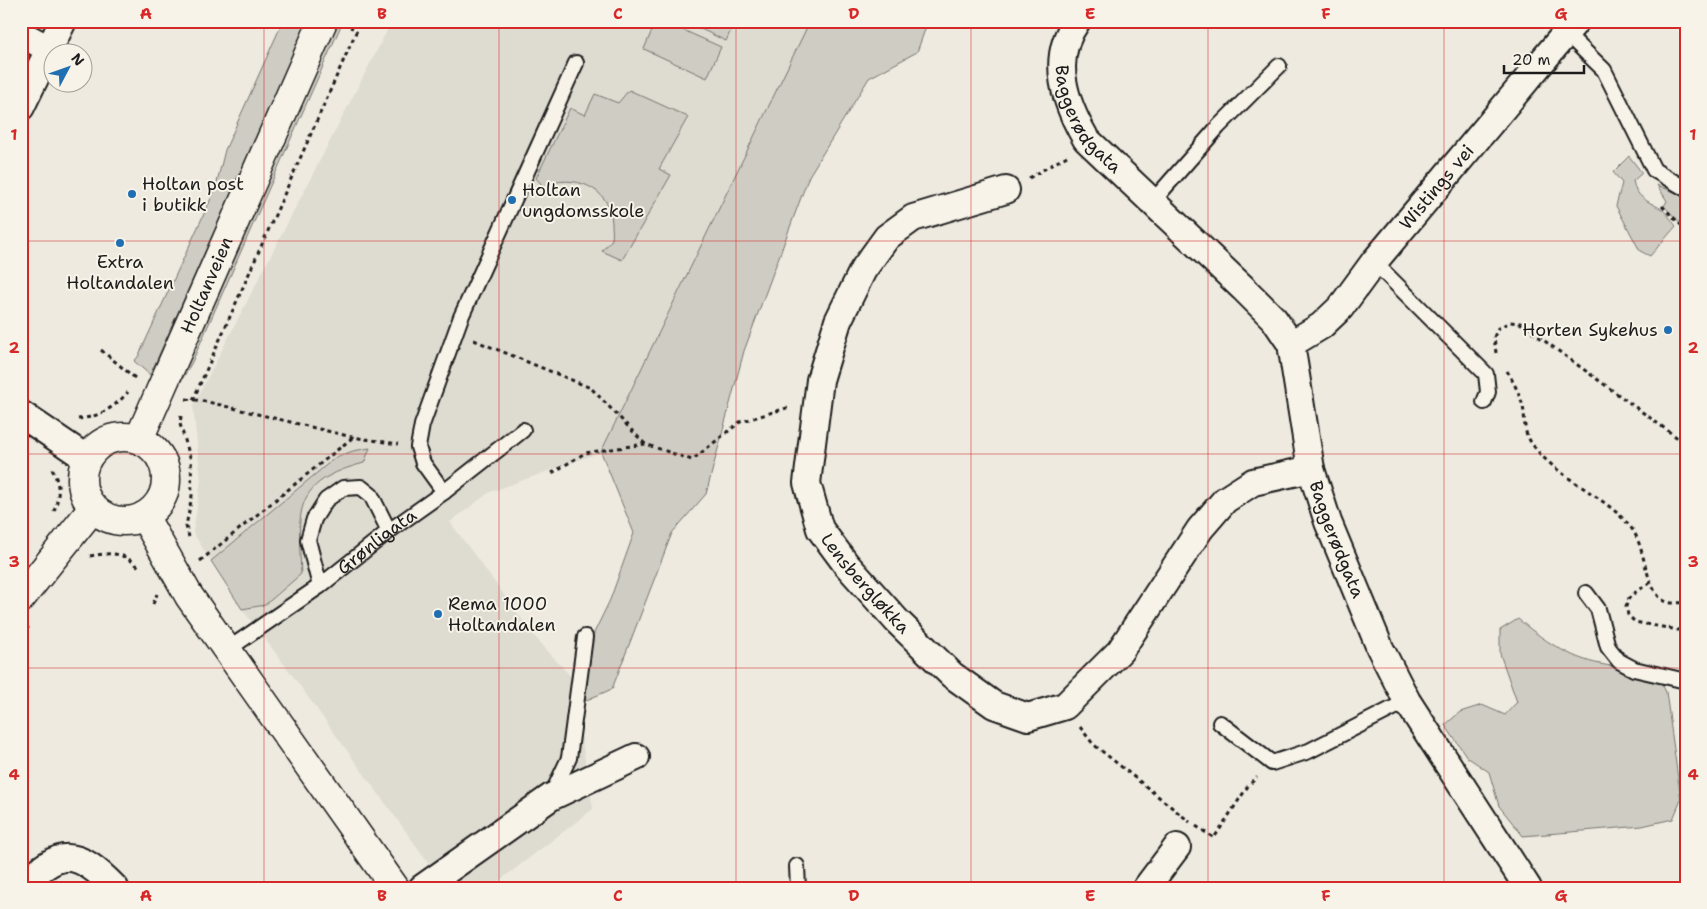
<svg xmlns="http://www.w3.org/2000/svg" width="1707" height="909" viewBox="0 0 1707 909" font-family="'Shantell Sans',sans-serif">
<rect width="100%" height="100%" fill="#eeeae0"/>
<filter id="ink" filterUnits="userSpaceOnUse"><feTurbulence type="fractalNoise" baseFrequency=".02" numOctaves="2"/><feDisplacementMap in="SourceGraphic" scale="10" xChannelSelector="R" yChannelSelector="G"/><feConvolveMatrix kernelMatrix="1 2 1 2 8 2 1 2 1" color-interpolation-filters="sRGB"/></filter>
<g filter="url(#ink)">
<path fill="#dedbd1" d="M 392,21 L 810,21 L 601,452 L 490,492 L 450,522 L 535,637 L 572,678 L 593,809 L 490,888 L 447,888 L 287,668 L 242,609 L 193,533 L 201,480 L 193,406 Z"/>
<g fill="#cfccc3" stroke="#767470">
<path d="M 283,21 L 308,21 L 150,375 L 134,361 L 138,357 L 215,190 L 225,150 Z"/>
<path d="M 336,21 L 343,21 L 192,362 L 179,385 L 184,363 Z"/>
<path d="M 656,21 L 663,21 L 721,47 L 707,78 L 644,49 Z"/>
<path d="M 684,21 L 735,21 L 726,41 Z"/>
<path d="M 810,21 L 928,21 L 917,52 L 869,78 L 809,176 L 744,351 L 706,494 L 672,533 L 612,689 L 582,702 L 594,633 L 610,600 L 634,533 L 601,452 Z"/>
<path d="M 629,90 L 688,117 L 659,169 L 671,175 L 622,260 L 602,251 C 605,247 610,243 612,239 C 613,235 612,228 612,223 C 611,187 573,173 543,186 L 536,178 L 570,108 L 585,115 L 595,94 L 618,103 Z"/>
<path d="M 1629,156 L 1642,173 L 1633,181 C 1636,197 1647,201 1660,208 C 1666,211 1671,220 1676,226 L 1650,256 L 1640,251 L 1616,206 L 1622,183 L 1613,172 Z"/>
<path d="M 1657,185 L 1686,197 L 1686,214 L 1679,222 L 1664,206 L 1667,201 Z"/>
<path d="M 370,448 L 364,463 C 292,482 298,510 301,574 L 265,605 L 242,609 L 211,561 L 336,457 L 353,451 Z"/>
<path d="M 1518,619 C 1542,639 1569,658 1600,664 C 1617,668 1637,667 1654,668 L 1666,692 L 1681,800 L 1673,819 L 1642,826 L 1523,836 L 1499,806 L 1489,772 L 1467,757 L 1445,725 L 1460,712 L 1482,705 L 1505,715 L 1517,702 L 1500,654 L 1500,630 Z"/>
</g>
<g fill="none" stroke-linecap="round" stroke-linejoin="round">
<defs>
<g id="lane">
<path d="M 1566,33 L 1604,70 L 1654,170 L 1686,189"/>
<path d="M 1153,201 L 1218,127 L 1279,66"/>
<path d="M 1374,262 L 1486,374 L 1488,392 L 1484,402"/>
<path d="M 444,492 L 423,463 L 418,447 L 422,425 L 461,317 L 576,63"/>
<path d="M 320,586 L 308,540 L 314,519 L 326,500 L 343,488 L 361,487 L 371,495 L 389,531"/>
<path d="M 1586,593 L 1598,609 L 1608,647 L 1619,661 L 1634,669 L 1686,681"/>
<path id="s1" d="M 227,650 L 320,586 L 389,531 L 444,492 L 523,430"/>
<path d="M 1220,723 L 1272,763 L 1309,751 L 1407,701"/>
<path d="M 552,794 L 569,758 L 585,637"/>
<path d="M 797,866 L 798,888"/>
</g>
<g id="street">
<path id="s2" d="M 1077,21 C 1049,59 1065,103 1086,139 L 1243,288 L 1274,319 L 1291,344 L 1311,469 L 1328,522 L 1380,648 L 1407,701 L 1528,888"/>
<path d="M 21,34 L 49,49"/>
<path d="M 21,107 L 63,21"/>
<path id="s3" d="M 1006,190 L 913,218 L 887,237 L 863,270 L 838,321 L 820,380 L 807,483 L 820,529 L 846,564 L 897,621 L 952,675 L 994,705 L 1028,717 L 1065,706 L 1120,651 L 1200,529 L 1225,500 L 1253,482 L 1311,469"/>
<path id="s4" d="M 1291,344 L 1321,326 L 1341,307 L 1374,262 L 1576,21"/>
<path d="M 21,414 L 86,458"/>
<path d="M 21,887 C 60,848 76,848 115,888"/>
<path d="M 422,888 L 551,797 L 636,757"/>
<path d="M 1146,888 L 1177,847"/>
</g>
<g id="secondary">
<circle cx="124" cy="479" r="42"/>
<path id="s5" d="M 139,439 L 323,21"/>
<path d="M 144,516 L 189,596 L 395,888"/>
<path d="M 21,598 L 93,508"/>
</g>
</defs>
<use href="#lane" stroke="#1c1c1c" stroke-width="18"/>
<use href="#street" stroke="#1c1c1c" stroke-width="30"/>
<use href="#secondary" stroke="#1c1c1c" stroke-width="31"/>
<g stroke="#1c1c1c" stroke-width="3" stroke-dasharray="4 4" stroke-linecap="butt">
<path d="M 351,29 L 354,21"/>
<path d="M 1029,178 L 1067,156"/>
<path d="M 1662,206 L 1686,230"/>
<path d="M 474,340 L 591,388 L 645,444"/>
<path d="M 101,350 L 135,378"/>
<path d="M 1496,353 L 1494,337 L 1498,328 L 1510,322 L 1520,323 L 1686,444"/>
<path d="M 1507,371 C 1514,383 1523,400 1524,413 C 1525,422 1524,431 1529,439 C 1550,476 1606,494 1632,529 C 1646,548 1645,594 1667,602 C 1672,604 1680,602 1686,603"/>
<path d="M 186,399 L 204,401 L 352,437 L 398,444"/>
<path d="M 193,400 L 361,21"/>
<path d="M 181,416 L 180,424 L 191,460 L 192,496 L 186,526 L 189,537"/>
<path d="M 78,419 C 99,417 114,408 128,392"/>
<path d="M 52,469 C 60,484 60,495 54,511"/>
<path d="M 552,473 L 585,453 L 645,444 L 692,460 L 740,422 L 790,407"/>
<path d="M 90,556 C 114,552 123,552 141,569"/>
<path d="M 200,561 L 352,438"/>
<path d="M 1650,583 L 1637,591 L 1629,598 L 1626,606 L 1628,615 L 1635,622 L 1678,630 L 1686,627"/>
<path d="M 153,604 L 157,594"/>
<path d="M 21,636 L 30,625"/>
<path d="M 1080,727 L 1093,744 L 1190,822"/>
<path d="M 1196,826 L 1214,838 L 1248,786 L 1257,777"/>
</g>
<use href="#lane" stroke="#f7f3e8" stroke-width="14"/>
<use href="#street" stroke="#f7f3e8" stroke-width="26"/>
<use href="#secondary" stroke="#f7f3e8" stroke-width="28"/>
</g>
</g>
<path fill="none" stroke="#d62828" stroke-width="1" stroke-opacity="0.55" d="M 264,21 L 264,888M 499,21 L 499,888M 736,21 L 736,888M 971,21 L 971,888M 1208,21 L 1208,888M 1444,21 L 1444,888M 21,241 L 1686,241M 21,454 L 1686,454M 21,668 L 1686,668"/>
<g fill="#1f6fb2" stroke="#f7f3e8" stroke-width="2">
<circle cx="132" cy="194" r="5"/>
<circle cx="512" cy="200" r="5"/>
<circle cx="120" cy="243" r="5"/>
<circle cx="1668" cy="330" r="5"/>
<circle cx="438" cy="614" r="5"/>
</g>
<g text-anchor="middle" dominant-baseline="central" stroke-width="4" stroke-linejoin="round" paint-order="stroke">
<g font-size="18" fill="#1c1c1c" stroke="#f7f3e8">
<text stroke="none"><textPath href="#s2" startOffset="109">Baggerødgata</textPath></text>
<text stroke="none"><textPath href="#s4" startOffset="216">Wistings vei</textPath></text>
<text stroke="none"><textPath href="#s5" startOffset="168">Holtanveien</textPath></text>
<text stroke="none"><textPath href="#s2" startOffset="618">Baggerødgata</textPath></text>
<text stroke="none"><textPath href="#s1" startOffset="185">Grønligata</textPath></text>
<text stroke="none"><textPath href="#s3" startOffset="511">Lensbergløkka</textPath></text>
</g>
<g font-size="18" fill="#1c1c1c" stroke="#f7f3e8" text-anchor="start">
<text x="142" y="184">Holtan post<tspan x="142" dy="21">i butikk</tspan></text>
<text x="522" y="190">Holtan<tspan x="522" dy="21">ungdomsskole</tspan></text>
<text x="120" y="262" text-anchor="middle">Extra<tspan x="120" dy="21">Holtandalen</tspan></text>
<text x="1658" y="330" text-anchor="end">Horten Sykehus</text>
<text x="448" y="604">Rema 1000<tspan x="448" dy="21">Holtandalen</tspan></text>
</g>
</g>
<rect width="1707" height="909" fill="none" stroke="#f7f3e8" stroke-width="55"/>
<g transform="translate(68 68) rotate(49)"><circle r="24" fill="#f7f3e8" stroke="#9f9d96"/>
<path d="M0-4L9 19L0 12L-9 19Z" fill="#1f6fb2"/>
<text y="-8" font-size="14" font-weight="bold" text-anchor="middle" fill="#1c1c1c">N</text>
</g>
<path d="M1504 65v8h80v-8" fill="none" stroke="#1c1c1c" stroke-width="2.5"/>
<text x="1512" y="65" font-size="15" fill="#1c1c1c" stroke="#f7f3e8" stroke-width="4" paint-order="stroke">20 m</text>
<rect x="28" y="28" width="1652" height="854" fill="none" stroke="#d62828" stroke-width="2"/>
<g font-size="16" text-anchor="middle" font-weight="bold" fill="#d62828">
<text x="146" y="19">A</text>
<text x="382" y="19">B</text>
<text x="618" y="19">C</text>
<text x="854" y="19">D</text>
<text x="1090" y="19">E</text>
<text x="1326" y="19">F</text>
<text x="1561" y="19">G</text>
<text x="14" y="140">1</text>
<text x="1693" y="140">1</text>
<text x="14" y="353">2</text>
<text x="1693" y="353">2</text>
<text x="14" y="567">3</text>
<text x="1693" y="567">3</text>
<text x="14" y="780">4</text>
<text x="1693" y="780">4</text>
<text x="146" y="901">A</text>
<text x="382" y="901">B</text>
<text x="618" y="901">C</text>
<text x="854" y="901">D</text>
<text x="1090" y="901">E</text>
<text x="1326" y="901">F</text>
<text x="1561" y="901">G</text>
</g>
</svg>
